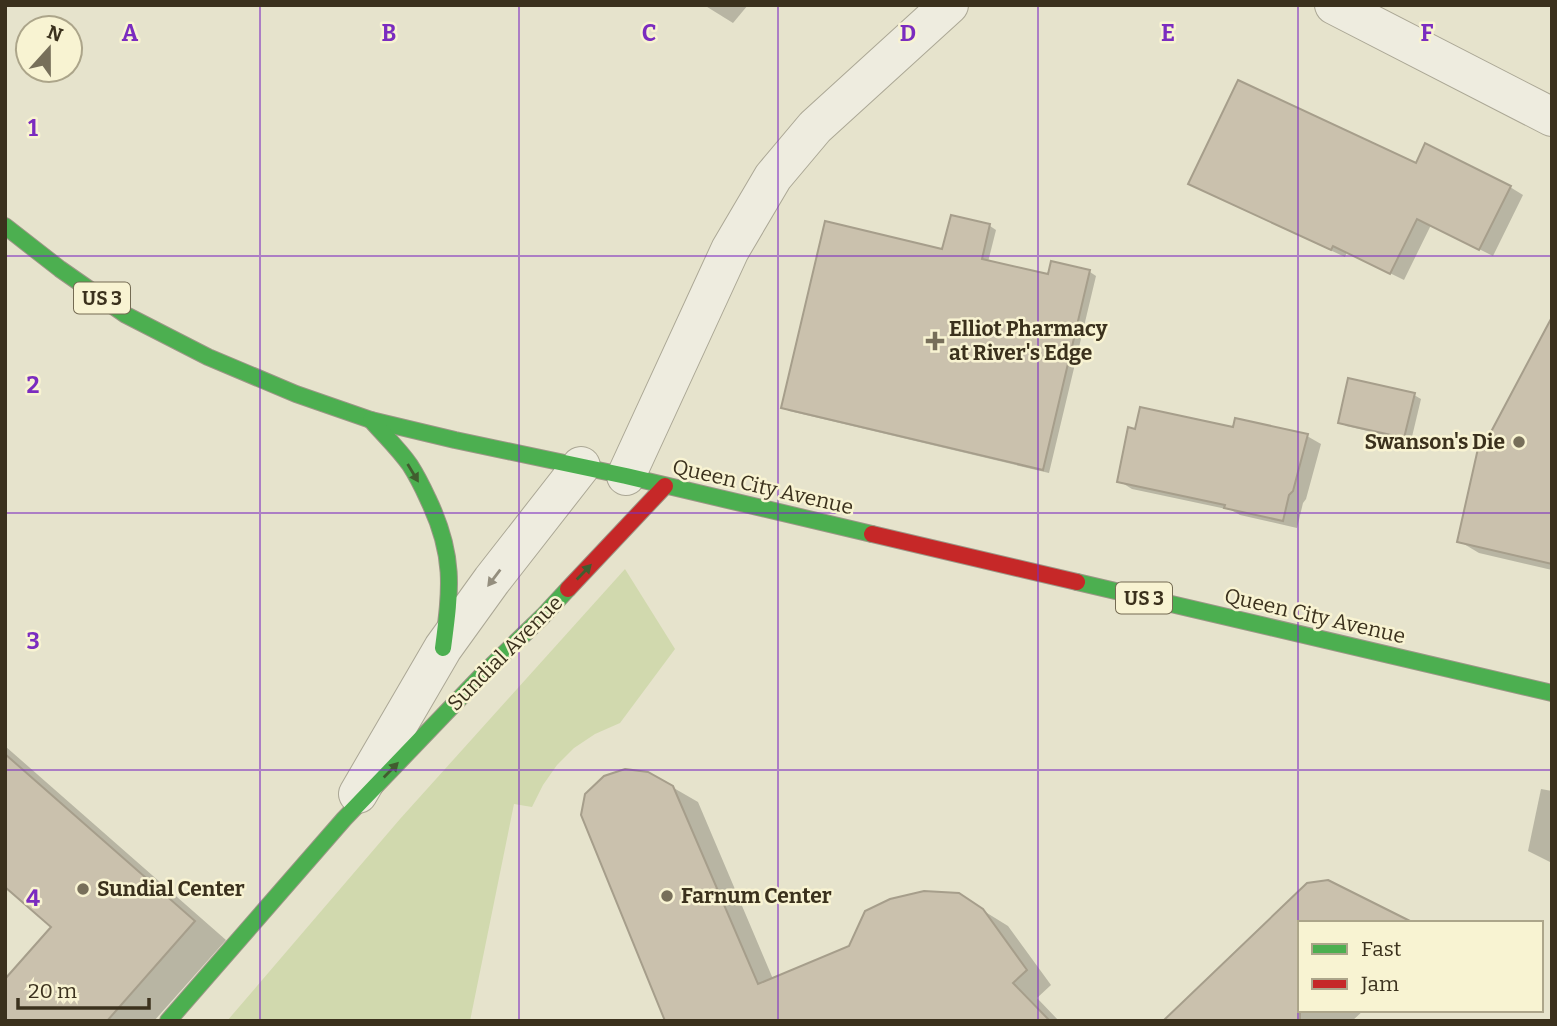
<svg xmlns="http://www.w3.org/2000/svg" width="1557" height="1026" viewBox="0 0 1557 1026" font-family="Bitter,serif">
<rect width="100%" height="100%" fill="#e6e3cc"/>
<path fill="#d1d9ae" d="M 625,569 L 675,649 L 620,723 L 595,734 L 574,748 L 557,765 L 543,785 L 532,807 L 514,804 L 470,1021 L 227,1021 L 400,819 Z"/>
<g fill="#0003">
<path d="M 704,5 L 748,5 L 733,23 Z"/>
<path d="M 1417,165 L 1510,187 L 1523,195 L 1493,256 L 1431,225 L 1404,280 L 1347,252 L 1345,257 L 1204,191 Z"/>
<path d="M 952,217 L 990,226 L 996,230 L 988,262 L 1049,276 L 1052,264 L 1090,272 L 1096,276 L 1049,473 L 789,411 L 783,407 L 944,251 Z"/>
<path d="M 1552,320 L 1552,570 L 1479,553 L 1459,541 L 1485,447 Z"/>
<path d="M 1414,395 L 1421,399 L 1411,441 L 1346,426 L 1340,422 Z"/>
<path d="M 1235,429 L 1307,436 L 1321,444 L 1306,499 L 1303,503 L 1297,528 L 1240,515 L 1231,510 L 1132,489 L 1119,481 L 1136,431 Z"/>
<path d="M 5,746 L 226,940 L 154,1021 L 5,1021 L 54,927 L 5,885 Z"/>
<path d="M 672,787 L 698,802 L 773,979 L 851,947 L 958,895 L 1008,926 L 1051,985 L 1037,998 L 1059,1021 L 667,1021 Z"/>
<path d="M 1541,789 L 1552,791 L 1552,863 L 1528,851 Z"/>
<path d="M 1308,885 L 1300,923 L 1300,1010 L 1364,1010 L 1352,1021 L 1166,1021 Z"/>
</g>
<g fill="#cac1ad" stroke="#a69e8b" stroke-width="2">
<path d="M 1238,80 L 1416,163 L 1425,143 L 1511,186 L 1479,250 L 1417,219 L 1390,274 L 1333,246 L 1331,250 L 1188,184 Z"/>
<path d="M 951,215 L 990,224 L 982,259 L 1048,274 L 1051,261 L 1090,270 L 1043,470 L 781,408 L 825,221 L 942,249 Z"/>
<path d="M 1552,317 L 1552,564 L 1457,542 L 1479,444 L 1484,445 Z"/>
<path d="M 1348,378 L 1415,393 L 1404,438 L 1338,423 Z"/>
<path d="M 1140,407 L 1233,427 L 1235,418 L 1308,434 L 1293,491 L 1289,495 L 1283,521 L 1224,508 L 1225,505 L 1117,482 L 1128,427 L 1135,429 Z"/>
<path d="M 5,754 L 195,921 L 107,1021 L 5,1021 L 5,979 L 51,927 L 5,887 Z"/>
<path d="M 625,769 L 648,772 L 673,786 L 758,984 L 849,946 L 865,911 L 890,899 L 924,891 L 959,893 L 983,909 L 1027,970 L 1013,983 L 1050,1021 L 665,1021 L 581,815 L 585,794 L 604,776 Z"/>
<path d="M 1328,880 L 1414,923 L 1300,923 L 1300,1021 L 1163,1021 L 1307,883 Z"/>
</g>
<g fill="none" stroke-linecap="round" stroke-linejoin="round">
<defs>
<g id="street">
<path d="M 1334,5 L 1552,117"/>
<path d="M 626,476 L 730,250 L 773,177 L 815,127 L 949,5"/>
<path d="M 358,794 L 443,648 L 492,580 L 581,466"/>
</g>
<g id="fast">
<path d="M 5,226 L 60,269 L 126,315 L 208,357 L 296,394 L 371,420 L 455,440 L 626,476 L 872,534"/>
<path d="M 371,420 C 384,435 399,449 410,465 C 417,476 423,488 428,499 C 455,555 451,588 443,648"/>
<path d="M 1077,582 L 1552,693"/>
<path d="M 168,1021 L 344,819 L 483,674 L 543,616 L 568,589"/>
</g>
<g id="jam">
<path d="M 872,534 L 1077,582"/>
<path d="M 568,589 L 665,486"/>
</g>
</defs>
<use href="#street" stroke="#aba795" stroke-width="40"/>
<use href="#fast" stroke="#9b9686" stroke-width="18"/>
<use href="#jam" stroke="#9b9686" stroke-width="18"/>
<use href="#street" stroke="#eeecdf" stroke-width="38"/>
<use href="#fast" stroke="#4caf50" stroke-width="16"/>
<use href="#jam" stroke="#c62828" stroke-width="16"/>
</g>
<defs><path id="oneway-solid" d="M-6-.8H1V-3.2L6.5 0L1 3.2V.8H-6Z" transform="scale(1.75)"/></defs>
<g fill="#415d2f">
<use href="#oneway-solid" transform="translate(413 473) rotate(59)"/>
<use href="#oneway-solid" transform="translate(584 572) rotate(-46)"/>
<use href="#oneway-solid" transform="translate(391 770) rotate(-46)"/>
</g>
<use fill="#948e7e" href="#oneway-solid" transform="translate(494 578) rotate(127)"/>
<path fill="none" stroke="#7b2cbf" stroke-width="2" stroke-opacity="0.55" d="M 260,5 L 260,1021M 519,5 L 519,1021M 778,5 L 778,1021M 1038,5 L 1038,1021M 1298,5 L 1298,1021M 5,256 L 1552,256M 5,513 L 1552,513M 5,770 L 1552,770"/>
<g fill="#776f5a" stroke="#f8f3d2" stroke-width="2.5">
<path d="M931.5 330.5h7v7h7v7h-7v7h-7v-7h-7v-7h7z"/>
<circle cx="1519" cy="442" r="7"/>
<circle cx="83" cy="889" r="7"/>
<circle cx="667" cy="896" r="7"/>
</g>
<g text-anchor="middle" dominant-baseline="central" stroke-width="5" stroke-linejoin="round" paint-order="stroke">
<g fill="#f8f3d2" stroke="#746b53" stroke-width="2">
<rect x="74" y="282.5" width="56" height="31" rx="5"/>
<rect x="1116" y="582.5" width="56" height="31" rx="5"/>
</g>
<g font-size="19" font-weight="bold" fill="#3b311d">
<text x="102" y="298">US 3</text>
<text x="1144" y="598">US 3</text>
</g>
<g font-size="21" font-weight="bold" fill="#3b311d" stroke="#f8f3d2" text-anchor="start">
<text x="949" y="329">Elliot Pharmacy<tspan x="949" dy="24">at River's Edge</tspan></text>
<text x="1505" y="442" text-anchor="end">Swanson's Die</text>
<text x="97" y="889">Sundial Center</text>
<text x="681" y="896">Farnum Center</text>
</g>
<g font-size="21" fill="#3b311d" stroke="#f8f3d2">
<text transform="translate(763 487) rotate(13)">Queen City Avenue</text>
<text transform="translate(1315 616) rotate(13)">Queen City Avenue</text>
<text transform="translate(505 653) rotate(-45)">Sundial Avenue</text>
</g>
</g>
<g font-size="23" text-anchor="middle" font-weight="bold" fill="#7b2cbf" stroke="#f8f3d2" stroke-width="5" stroke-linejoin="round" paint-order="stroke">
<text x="130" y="41">A</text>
<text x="389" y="41">B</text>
<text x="649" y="41">C</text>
<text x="908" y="41">D</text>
<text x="1168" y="41">E</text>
<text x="1427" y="41">F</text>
<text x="33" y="136">1</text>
<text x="33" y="393">2</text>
<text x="33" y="649">3</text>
<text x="33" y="906">4</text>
</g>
<rect width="1557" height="1026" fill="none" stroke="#3b311d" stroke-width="14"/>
<rect x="1298" y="921" width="245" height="91" fill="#f8f3d2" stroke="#aca58a" stroke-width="2"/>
<rect x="1312" y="944" width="35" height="10" fill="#4caf50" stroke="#aca58a" stroke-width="2"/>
<text x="1361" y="956" font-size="21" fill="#3b311d">Fast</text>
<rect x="1312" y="979" width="35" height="10" fill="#c62828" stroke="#aca58a" stroke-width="2"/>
<text x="1361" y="991" font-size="21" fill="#3b311d">Jam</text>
<g transform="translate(49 49) rotate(21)"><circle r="33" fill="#f8f3d2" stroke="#aca58a" stroke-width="2"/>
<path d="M0-5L12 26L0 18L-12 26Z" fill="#776f5a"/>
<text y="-10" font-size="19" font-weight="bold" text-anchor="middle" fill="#3b311d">N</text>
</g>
<path d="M18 998v10h131v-10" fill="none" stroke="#3b311d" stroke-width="3.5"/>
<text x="28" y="998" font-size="21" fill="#3b311d" stroke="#f8f3d2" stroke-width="5" paint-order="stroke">20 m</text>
</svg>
